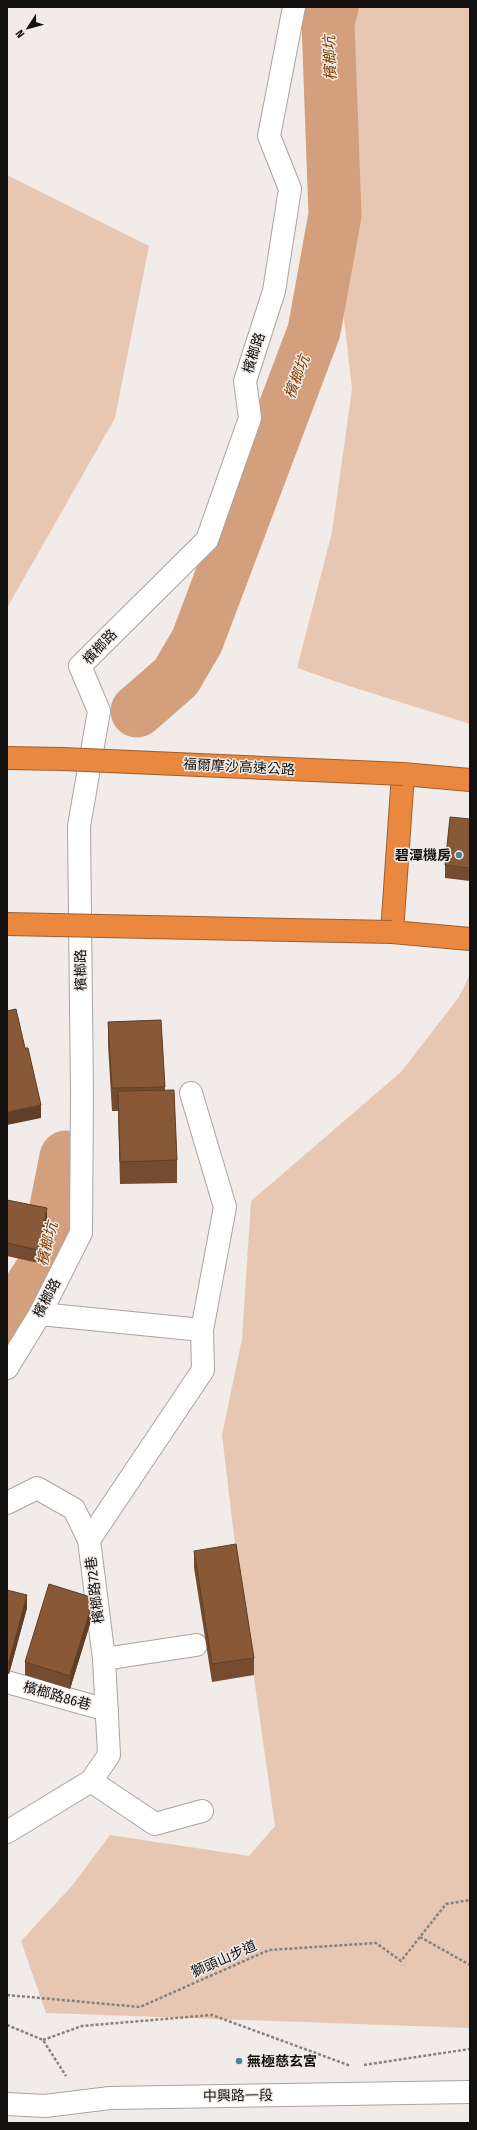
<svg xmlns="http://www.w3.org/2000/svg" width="477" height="2130" viewBox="0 0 477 2130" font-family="'Fira Sans Condensed','Noto Sans TC',sans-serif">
<rect width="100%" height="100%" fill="#f1ece9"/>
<g fill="#e8c7b2">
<path d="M 336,7 L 470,7 L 470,724 L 349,686 L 297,668 L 332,532 L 352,389 L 332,213 Z"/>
<path d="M 7,175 L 149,246 L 115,418 L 7,608 Z"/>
<path d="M 470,974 L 470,2028 L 46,2013 L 21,1941 L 71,1887 L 110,1835 L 249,1856 L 275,1826 L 235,1544 L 222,1435 L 242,1339 L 251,1201 L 401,1072 L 459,997 Z"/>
</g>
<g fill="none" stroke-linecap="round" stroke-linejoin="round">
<g stroke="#d49f7d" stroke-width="53">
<path d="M 137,711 L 176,677 L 197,641 L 314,331 L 335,215 L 328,22 L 332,7"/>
<path d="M 7,1323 L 44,1267 L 66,1157"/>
</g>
<defs>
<g id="minor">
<path d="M 40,1314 L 202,1330 L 225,1207 L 191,1093"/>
<path d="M 7,1368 L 40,1314 L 81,1233 L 82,1094 L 79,826 L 99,711 L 80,666 L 207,540 L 250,418 L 245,381 L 274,291 L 290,189 L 269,136 L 294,7"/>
<path d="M 7,1503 L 37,1488 L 74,1509 L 89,1540"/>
<path d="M 104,1659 L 196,1645"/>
<path d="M 7,1682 L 107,1710"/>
<path d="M 91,1781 L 155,1824 L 202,1811"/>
<path d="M 7,1832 L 91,1781 L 109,1755 L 104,1659 L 89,1540 L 203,1370 L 202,1330"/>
<path d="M 7,2104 L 45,2106 L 110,2098 L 470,2092"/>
</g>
<path id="highway" d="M 470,780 L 403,774 L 392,932 L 470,939"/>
</defs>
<use href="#minor" stroke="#a8a4a1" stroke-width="24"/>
<use href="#highway" stroke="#9f5e2f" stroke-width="24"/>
<g stroke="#858280" stroke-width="2.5" stroke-dasharray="3 2" stroke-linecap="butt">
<path d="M 420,1937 L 470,1965"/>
<path d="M 7,1995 L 140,2007 L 269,1950 L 376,1943 L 401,1961 L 446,1904 L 470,1900"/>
<path d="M 7,2025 L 43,2040 L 66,2076"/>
<path d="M 43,2040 L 82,2026 L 212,2015 L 351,2066"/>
<path d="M 364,2065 L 470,2049"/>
</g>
<use href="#minor" stroke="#fff" stroke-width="22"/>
<use href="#highway" stroke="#eb883f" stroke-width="22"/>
<defs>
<g id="highway-bridge">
<path d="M 7,758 L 63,759 L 403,774"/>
<path d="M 7,924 L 392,932"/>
</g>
</defs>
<use href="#highway-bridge" stroke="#9f5e2f" stroke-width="24" stroke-linecap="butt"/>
<use href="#highway-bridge" stroke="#eb883f" stroke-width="22"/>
</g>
<g fill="#754c2f">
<path d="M 470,819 L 470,881 L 445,878 L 445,865 Z"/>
<path d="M 161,1020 L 165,1090 L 177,1160 L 177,1183 L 120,1184 L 118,1111 L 112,1111 L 108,1045 L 108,1022 Z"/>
<path d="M 7,1200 L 47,1221 L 38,1263 L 7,1256 Z"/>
<path d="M 194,1551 L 254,1658 L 254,1675 L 212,1682 L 194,1568 Z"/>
<path d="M 7,1590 L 27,1608 L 9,1674 L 7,1674 Z"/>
<path d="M 94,1611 L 70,1689 L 25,1675 L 25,1662 Z"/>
</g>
<g fill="#5f3e26">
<path d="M 41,1105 L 41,1118 L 7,1125 L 7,1112 Z"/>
<path d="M 47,1208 L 47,1221 L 38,1263 L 38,1250 Z"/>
<path d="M 27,1595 L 27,1608 L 9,1674 L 9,1662 Z"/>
<path d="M 94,1598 L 94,1611 L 70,1689 L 70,1676 Z"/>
</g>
<g fill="#885837" stroke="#5f3e26">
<path d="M 450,817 L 470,819 L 470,868 L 445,865 Z"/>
<path d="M 16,1009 L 25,1048 L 28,1048 L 41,1105 L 7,1112 L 7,1011 Z"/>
<path d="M 161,1020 L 165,1087 L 112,1088 L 108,1022 Z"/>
<path d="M 174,1090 L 177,1160 L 120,1162 L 118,1091 Z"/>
<path d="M 7,1200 L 47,1208 L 38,1250 L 7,1243 Z"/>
<path d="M 236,1544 L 254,1658 L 212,1664 L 194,1551 Z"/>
<path d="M 49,1584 L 94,1598 L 70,1676 L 25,1662 Z"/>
<path d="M 7,1590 L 27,1595 L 9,1662 L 7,1661 Z"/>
</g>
<g fill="#428990" stroke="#f1ece9" stroke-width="1.5">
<circle cx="459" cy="855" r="4"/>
<circle cx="239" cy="2061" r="4"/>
</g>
<g text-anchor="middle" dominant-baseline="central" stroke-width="3" stroke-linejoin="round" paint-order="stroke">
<g font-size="14" fill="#121110" stroke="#f1ece9">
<text transform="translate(254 353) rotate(-72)">檳榔路</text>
<text transform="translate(100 647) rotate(-46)">檳榔路</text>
<text transform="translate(239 767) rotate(3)">福爾摩沙高速公路</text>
<text transform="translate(81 970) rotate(-91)">檳榔路</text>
<text transform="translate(47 1298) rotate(-62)">檳榔路</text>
<text transform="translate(95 1590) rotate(-97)">檳榔路72巷</text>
<text transform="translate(57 1696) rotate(16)">檳榔路86巷</text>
<text transform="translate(224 1959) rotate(-24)">獅頭山步道</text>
<text transform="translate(238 2096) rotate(-1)">中興路一段</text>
</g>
<g font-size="14" font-weight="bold" fill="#121110" stroke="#f1ece9" text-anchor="end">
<text x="451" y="855">碧潭機房</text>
<text x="247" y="2061" text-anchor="start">無極慈玄宮</text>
</g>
<g font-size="15" font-style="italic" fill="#7f3e02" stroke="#f1ece9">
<text transform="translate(330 58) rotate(-92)">檳榔坑</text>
<text transform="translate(297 377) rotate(-69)">檳榔坑</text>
<text transform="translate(47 1244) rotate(-76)">檳榔坑</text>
</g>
</g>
<rect width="477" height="2130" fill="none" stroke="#121110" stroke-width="16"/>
<g transform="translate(28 28) rotate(234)" stroke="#f1ece9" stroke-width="3" paint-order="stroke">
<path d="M0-3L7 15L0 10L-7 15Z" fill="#121110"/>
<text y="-6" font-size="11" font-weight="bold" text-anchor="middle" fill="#121110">N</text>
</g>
</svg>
